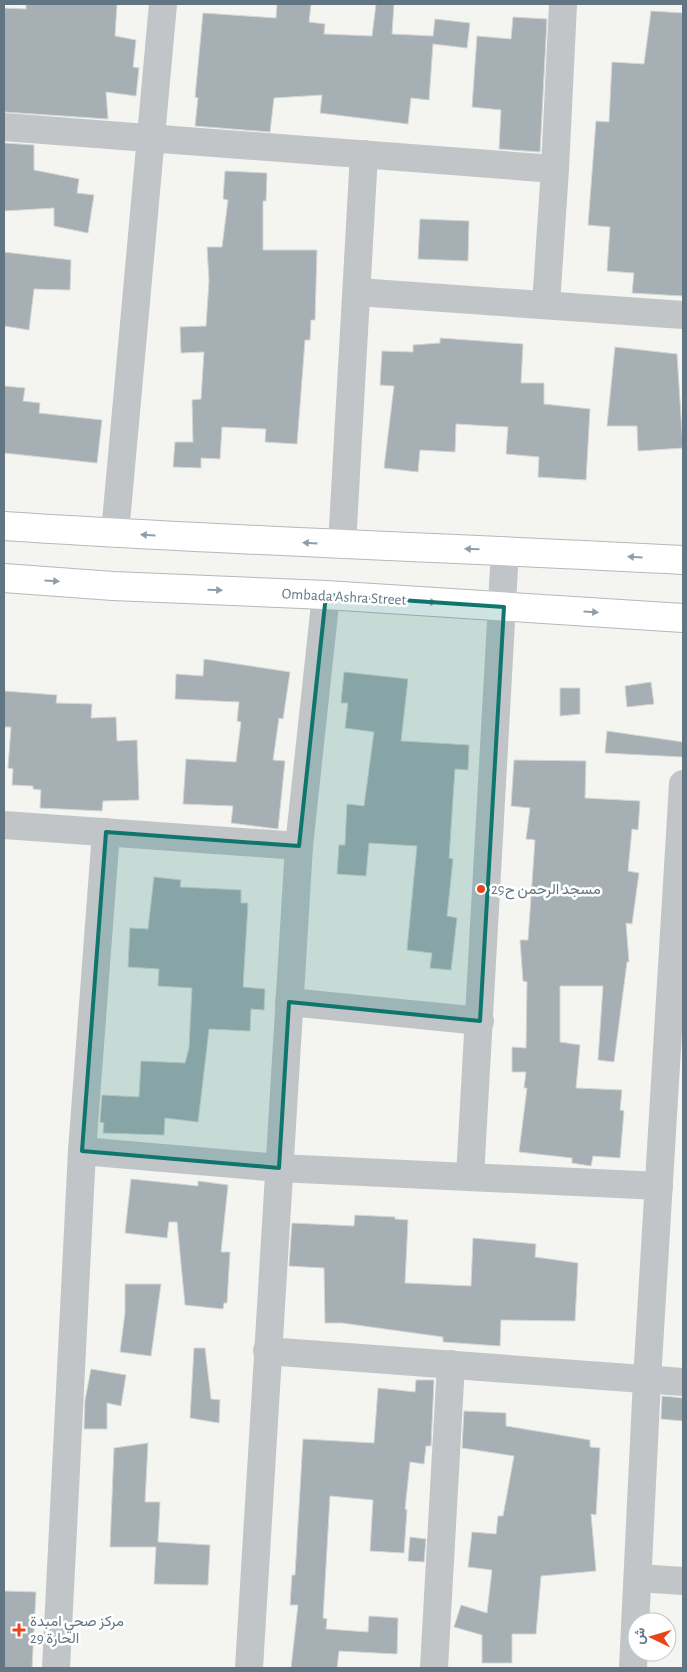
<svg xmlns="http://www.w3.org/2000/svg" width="687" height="1672" viewBox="0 0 687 1672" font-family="'Alegreya Sans',Vazirmatn,sans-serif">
<rect width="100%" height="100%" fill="#f4f4f0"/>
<g fill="#a6afb4" stroke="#d5d5d3">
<path d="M 26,4 L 117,4 L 115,36 L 136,40 L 133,67 L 139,68 L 136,96 L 106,92 L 108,119 L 4,112 L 4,8 L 26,9 Z"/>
<path d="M 277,4 L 311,4 L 309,22 L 325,24 L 324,34 L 372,36 L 376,4 L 394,4 L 392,34 L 433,36 L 435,19 L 470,23 L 467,48 L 433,44 L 429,100 L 411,98 L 408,124 L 320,113 L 322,95 L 274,98 L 270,132 L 195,126 L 198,98 L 195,97 L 203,13 L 276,18 Z"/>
<path d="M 651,11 L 683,13 L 683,296 L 632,293 L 634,273 L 607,271 L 610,227 L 588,225 L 596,121 L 609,122 L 612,62 L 644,64 Z"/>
<path d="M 513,17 L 547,19 L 540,152 L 499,149 L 501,110 L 472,107 L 477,36 L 511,39 Z"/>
<path d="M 4,143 L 34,145 L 34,170 L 79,179 L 77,193 L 94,195 L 88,233 L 54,226 L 54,208 L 4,211 Z"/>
<path d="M 225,171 L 267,173 L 266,201 L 263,201 L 263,250 L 317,250 L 315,320 L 311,320 L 310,340 L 305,340 L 297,444 L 265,442 L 266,429 L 222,427 L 220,459 L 201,458 L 201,468 L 173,467 L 175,442 L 193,442 L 192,400 L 201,399 L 204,352 L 181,353 L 180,327 L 206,326 L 209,281 L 207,247 L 222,247 L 228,200 L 223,199 Z"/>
<path d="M 420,219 L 469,221 L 468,261 L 418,259 Z"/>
<path d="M 4,252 L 71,260 L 70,290 L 34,289 L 29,330 L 4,326 Z"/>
<path d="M 440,338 L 523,344 L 521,383 L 544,383 L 544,404 L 590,409 L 586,480 L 538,477 L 539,457 L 506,454 L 508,427 L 456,424 L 455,452 L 420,450 L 418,472 L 384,468 L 394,386 L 380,385 L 382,351 L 413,352 L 413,345 L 440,343 Z"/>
<path d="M 615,347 L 677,354 L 683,448 L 638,451 L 637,426 L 607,426 Z"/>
<path d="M 4,386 L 25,388 L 23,401 L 40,403 L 39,413 L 102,420 L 97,463 L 4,453 Z"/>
<path d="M 204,659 L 290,672 L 283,719 L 279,718 L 273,760 L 285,761 L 278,829 L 231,823 L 233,806 L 183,804 L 186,759 L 236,762 L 241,722 L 237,721 L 239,702 L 175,699 L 176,674 L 203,676 Z"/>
<path d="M 344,672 L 408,679 L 401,741 L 469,745 L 468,770 L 455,769 L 449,858 L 453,859 L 447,916 L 457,918 L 451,970 L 430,968 L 432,953 L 407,950 L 417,846 L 369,843 L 366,876 L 337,874 L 339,845 L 345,845 L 347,804 L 364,806 L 374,732 L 345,728 L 348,703 L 341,703 Z"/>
<path d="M 651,682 L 654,704 L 627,707 L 625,686 Z"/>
<path d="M 560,688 L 580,688 L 580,714 L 560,716 Z"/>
<path d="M 4,691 L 57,695 L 56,703 L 92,704 L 91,718 L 116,717 L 117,741 L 137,740 L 139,800 L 103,801 L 102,811 L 40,808 L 41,790 L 33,789 L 33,786 L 12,785 L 13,769 L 8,768 L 11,727 L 4,727 Z"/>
<path d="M 607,731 L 683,742 L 683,757 L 605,753 Z"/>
<path d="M 514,760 L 586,761 L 585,798 L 640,801 L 638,830 L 632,829 L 628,871 L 639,873 L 632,924 L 626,923 L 629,962 L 627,962 L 614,1062 L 598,1060 L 603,986 L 560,986 L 560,1042 L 580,1045 L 576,1088 L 622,1090 L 620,1110 L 624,1111 L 620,1158 L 593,1156 L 591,1166 L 572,1163 L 572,1158 L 519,1152 L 527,1088 L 524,1088 L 526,1072 L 512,1072 L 512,1047 L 526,1048 L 527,982 L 523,981 L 520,940 L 528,940 L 535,840 L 526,839 L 530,808 L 511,806 Z"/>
<path d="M 154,877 L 181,880 L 180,887 L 241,890 L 241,903 L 248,903 L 243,987 L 265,989 L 264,1010 L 251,1009 L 250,1031 L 209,1029 L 198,1122 L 165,1118 L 164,1135 L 103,1133 L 104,1123 L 100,1122 L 102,1095 L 139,1097 L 141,1061 L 185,1063 L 189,1048 L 192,988 L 158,986 L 159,969 L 128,967 L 130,928 L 148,929 Z"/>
<path d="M 131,1179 L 198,1186 L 198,1181 L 228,1185 L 221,1252 L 230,1252 L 227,1303 L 224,1303 L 223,1309 L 185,1305 L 177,1222 L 169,1222 L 167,1238 L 125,1233 Z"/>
<path d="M 355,1215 L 395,1217 L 395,1219 L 408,1220 L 405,1283 L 471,1286 L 473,1238 L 536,1244 L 535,1257 L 578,1263 L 575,1321 L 501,1320 L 500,1346 L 443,1342 L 443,1337 L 342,1323 L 325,1323 L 324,1268 L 289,1266 L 292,1223 L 354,1226 Z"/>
<path d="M 125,1284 L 161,1284 L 151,1356 L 120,1352 L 125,1313 Z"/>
<path d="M 194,1348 L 205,1348 L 211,1399 L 220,1400 L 219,1423 L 190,1418 Z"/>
<path d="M 91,1369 L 126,1375 L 121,1406 L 107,1403 L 107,1429 L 84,1429 L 85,1400 Z"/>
<path d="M 416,1380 L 434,1380 L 431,1446 L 426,1446 L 424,1464 L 410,1462 L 405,1509 L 407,1510 L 404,1553 L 370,1551 L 373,1500 L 330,1496 L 323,1618 L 327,1619 L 326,1629 L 368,1632 L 369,1616 L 398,1618 L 397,1654 L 339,1651 L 337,1668 L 291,1668 L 298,1605 L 290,1605 L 292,1575 L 295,1575 L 303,1439 L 374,1443 L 378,1388 L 415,1392 Z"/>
<path d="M 662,1396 L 683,1398 L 683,1421 L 661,1419 Z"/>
<path d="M 464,1411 L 506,1413 L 506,1426 L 590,1440 L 590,1447 L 600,1448 L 596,1515 L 591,1514 L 596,1571 L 541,1576 L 536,1634 L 512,1634 L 512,1663 L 482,1663 L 482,1635 L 454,1627 L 461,1605 L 487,1613 L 492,1570 L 468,1567 L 472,1532 L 496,1534 L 498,1516 L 503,1516 L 514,1456 L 462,1448 Z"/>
<path d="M 148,1443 L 145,1502 L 160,1502 L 158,1542 L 210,1545 L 208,1585 L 154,1584 L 156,1547 L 110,1547 L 114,1448 Z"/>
<path d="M 410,1537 L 426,1539 L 424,1562 L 408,1561 Z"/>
<path d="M 4,1591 L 36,1592 L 32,1668 L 4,1668 Z"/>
</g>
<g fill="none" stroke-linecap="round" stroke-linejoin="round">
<defs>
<g id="secondary">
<path d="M 4,526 C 230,541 457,548 683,560"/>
<path d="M 4,578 L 113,586 L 326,595 L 683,618"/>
</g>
</defs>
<use href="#secondary" stroke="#b3b9bd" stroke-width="30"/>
<g stroke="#c1c5c8" stroke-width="28">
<path d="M 4,127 L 555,169"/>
<path d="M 358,292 L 683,315"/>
<path d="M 546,304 L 555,169 L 563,4"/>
<path d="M 115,533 L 163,4"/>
<path d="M 342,545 L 364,154"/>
<path d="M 4,825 L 299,846"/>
<path d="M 289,1002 L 480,1021"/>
<path d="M 82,1151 L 279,1168 L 659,1186"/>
<path d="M 470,1177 L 505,550"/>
<path d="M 267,1351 L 683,1382"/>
<path d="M 639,1578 L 683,1581"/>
<path d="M 56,1668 L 82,1151 L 106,832"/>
<path d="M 249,1668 L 299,846 L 326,595"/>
<path d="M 434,1668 L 451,1364"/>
<path d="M 633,1668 L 647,1380 L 683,784"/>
</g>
<use href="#secondary" stroke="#fff" stroke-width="28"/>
</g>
<defs><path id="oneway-solid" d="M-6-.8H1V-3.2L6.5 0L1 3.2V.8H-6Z" transform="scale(1.25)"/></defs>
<g fill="#919ea8">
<use href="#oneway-solid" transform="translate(148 535) rotate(-177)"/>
<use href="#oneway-solid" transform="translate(310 543) rotate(-177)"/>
<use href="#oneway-solid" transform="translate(472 549) rotate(-178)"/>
<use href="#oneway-solid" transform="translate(635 557) rotate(-177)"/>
<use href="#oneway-solid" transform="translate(52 581) rotate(4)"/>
<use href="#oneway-solid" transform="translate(215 590) rotate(2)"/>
<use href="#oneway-solid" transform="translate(429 602) rotate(4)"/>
<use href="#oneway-solid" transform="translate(591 612) rotate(3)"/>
</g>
<path fill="#0f766e" fill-opacity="0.2" stroke="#0f766e" stroke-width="4" stroke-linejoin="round" d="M 326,595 L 504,607 L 480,1021 L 289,1002 L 279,1168 L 82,1151 L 106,832 L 299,846 Z"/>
<g fill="#e8451d" stroke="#fff" stroke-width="2">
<circle cx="481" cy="889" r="5"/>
<path d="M16.5 1622.5h5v5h5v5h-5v5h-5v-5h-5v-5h5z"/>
</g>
<g text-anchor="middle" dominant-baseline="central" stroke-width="5" stroke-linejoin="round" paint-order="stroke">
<g font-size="15" fill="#627582" stroke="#fff">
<text transform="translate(344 597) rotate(3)">Ombada Ashra Street</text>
</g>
<g font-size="15" fill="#627582" stroke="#fff" text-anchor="start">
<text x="491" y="889">مسجد الرحمن ح29</text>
<text x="30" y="1621">مركز صحي امبدة<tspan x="30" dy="17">الحارة 29</tspan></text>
</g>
</g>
<rect width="687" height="1672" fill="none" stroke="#627582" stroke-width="10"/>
<g transform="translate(652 1637) rotate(275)"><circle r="24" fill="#ffffff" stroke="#c0c8cd"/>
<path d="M0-4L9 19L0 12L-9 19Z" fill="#e8451d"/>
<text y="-8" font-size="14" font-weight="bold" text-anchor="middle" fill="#627582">ش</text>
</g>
</svg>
